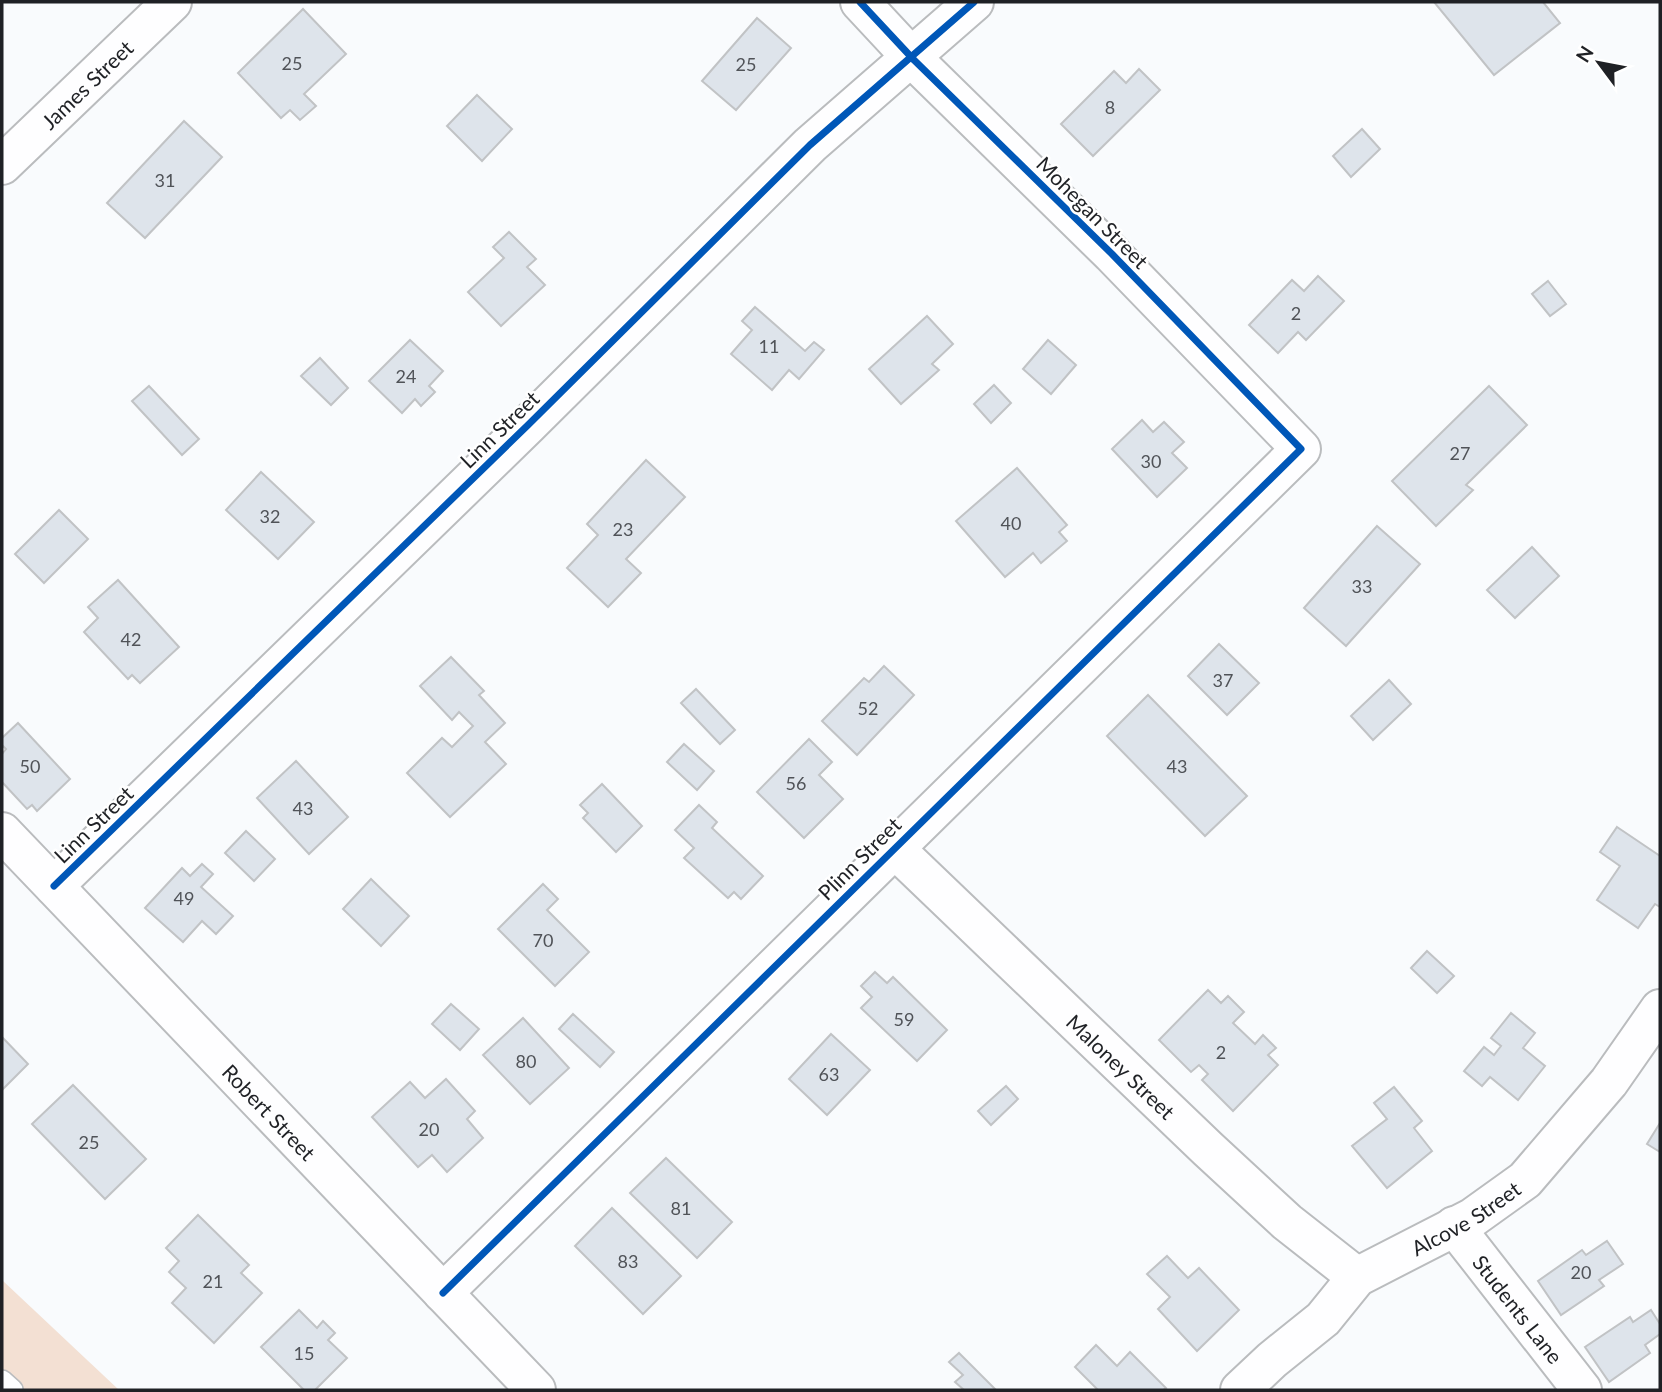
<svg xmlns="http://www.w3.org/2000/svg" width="1662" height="1392" viewBox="0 0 1662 1392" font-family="Lato,sans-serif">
<rect width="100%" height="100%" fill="#f9fbfd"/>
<path fill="#f3e0d3" d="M 2,1280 L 119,1390 L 2,1390 Z"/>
<g fill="#dee4eb" stroke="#c1c3c5" stroke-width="2">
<path d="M 1434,2 L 1543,2 L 1560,23 L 1494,75 Z"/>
<path d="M 303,9 L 346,54 L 304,94 L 316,106 L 300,120 L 290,110 L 281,118 L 238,73 Z"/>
<path d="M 757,18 L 791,48 L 736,110 L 702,81 Z"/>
<path d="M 1139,69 L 1160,90 L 1093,156 L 1061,124 L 1114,71 L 1126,83 Z"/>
<path d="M 477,95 L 512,129 L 482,161 L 447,126 Z"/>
<path d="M 184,121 L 222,157 L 145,238 L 107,203 Z"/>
<path d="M 1362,129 L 1380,149 L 1351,177 L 1333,156 Z"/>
<path d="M 509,232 L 536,259 L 527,267 L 545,285 L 501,326 L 468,292 L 504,258 L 493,247 Z"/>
<path d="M 1318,276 L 1344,301 L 1306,340 L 1298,332 L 1278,353 L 1249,325 L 1292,280 L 1304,291 Z"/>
<path d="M 1548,281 L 1566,304 L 1550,316 L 1532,294 Z"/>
<path d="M 755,307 L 805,351 L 814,342 L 824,350 L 799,379 L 789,370 L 772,390 L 731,354 L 752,330 L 742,321 Z"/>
<path d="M 927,316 L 953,344 L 932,364 L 939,370 L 901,404 L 869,369 Z"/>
<path d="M 410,340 L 443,371 L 429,386 L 435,392 L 421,406 L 415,399 L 402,413 L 369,381 Z"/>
<path d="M 1048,340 L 1076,365 L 1051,394 L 1023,369 Z"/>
<path d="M 320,358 L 348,388 L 331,405 L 301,376 Z"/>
<path d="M 994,385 L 1011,403 L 991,423 L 974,404 Z"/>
<path d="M 149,386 L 199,439 L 182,455 L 132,401 Z"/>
<path d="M 1489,386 L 1527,425 L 1466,485 L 1473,490 L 1436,526 L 1392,481 Z"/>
<path d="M 1142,420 L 1153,432 L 1164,422 L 1184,442 L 1172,453 L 1187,468 L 1157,497 L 1112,449 Z"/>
<path d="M 646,460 L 685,497 L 626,559 L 641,573 L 608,607 L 567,568 L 598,535 L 587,524 Z"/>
<path d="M 1017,468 L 1067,525 L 1059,532 L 1067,541 L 1041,563 L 1033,553 L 1005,577 L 956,521 Z"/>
<path d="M 261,472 L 314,522 L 278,559 L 226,510 Z"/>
<path d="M 59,510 L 88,539 L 44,583 L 15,554 Z"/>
<path d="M 1377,526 L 1420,564 L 1346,646 L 1304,608 Z"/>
<path d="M 1532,547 L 1559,576 L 1515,618 L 1487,590 Z"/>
<path d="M 118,580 L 179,647 L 140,683 L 132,675 L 128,679 L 84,632 L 98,618 L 88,607 Z"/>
<path d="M 1219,644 L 1259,683 L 1227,715 L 1188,676 Z"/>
<path d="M 451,657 L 484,691 L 479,695 L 505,723 L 485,742 L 506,764 L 450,817 L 407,773 L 442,738 L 452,747 L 473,726 L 459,712 L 452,720 L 420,686 Z"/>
<path d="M 884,666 L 914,695 L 857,755 L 822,721 L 864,678 L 869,682 Z"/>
<path d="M 1389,680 L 1411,704 L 1373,740 L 1351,716 Z"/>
<path d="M 696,689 L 735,730 L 720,744 L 681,703 Z"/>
<path d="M 1148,695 L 1247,796 L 1205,836 L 1107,736 Z"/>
<path d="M 18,723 L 70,779 L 37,811 L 32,805 L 27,809 L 2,782 L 2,754 L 6,749 L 2,745 L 2,738 Z"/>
<path d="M 809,739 L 832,762 L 819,775 L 843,799 L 804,838 L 757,792 Z"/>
<path d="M 684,744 L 714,771 L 697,790 L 667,762 Z"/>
<path d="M 296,761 L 348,817 L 309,854 L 257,798 Z"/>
<path d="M 602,784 L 642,826 L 616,852 L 583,818 L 588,813 L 580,805 Z"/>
<path d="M 699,805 L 717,822 L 712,828 L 763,876 L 741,899 L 734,892 L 728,898 L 684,858 L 694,848 L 675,830 Z"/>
<path d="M 1617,827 L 1660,856 L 1660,907 L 1655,904 L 1638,928 L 1597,900 L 1620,866 L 1600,852 Z"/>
<path d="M 246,831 L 275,859 L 254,881 L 225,853 Z"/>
<path d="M 202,864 L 213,874 L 201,887 L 233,916 L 216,934 L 202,921 L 183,942 L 145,908 L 182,868 L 190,876 Z"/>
<path d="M 371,879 L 409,916 L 381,946 L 343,909 Z"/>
<path d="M 543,884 L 558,899 L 547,910 L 589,952 L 555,986 L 498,929 Z"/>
<path d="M 1427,951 L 1454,976 L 1437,993 L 1411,968 Z"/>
<path d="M 875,972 L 887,983 L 893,977 L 947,1030 L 917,1061 L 861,1008 L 872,997 L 861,986 Z"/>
<path d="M 1208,990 L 1221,1003 L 1228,996 L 1244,1012 L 1233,1023 L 1255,1044 L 1263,1035 L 1276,1048 L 1268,1055 L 1278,1065 L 1233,1111 L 1202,1080 L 1208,1074 L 1199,1065 L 1191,1072 L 1159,1040 Z"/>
<path d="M 451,1004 L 479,1029 L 460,1050 L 432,1024 Z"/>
<path d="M 1511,1013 L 1535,1033 L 1523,1048 L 1545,1066 L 1518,1100 L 1490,1077 L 1482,1086 L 1464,1071 L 1484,1047 L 1494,1055 L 1501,1046 L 1491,1038 Z"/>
<path d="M 573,1014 L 614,1052 L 600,1067 L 559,1029 Z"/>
<path d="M 523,1018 L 569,1068 L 530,1104 L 483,1055 Z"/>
<path d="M 831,1034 L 870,1070 L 827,1115 L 789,1079 Z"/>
<path d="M 2,1037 L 28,1064 L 2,1090 Z"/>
<path d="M 446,1079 L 475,1111 L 467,1119 L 483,1138 L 447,1172 L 432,1155 L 418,1167 L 372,1117 L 410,1082 L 425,1098 Z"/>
<path d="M 73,1085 L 146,1159 L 105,1199 L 32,1124 Z"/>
<path d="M 1006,1086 L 1018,1099 L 991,1125 L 978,1111 Z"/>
<path d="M 1394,1087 L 1422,1121 L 1414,1128 L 1432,1151 L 1387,1188 L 1352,1146 L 1387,1119 L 1374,1103 Z"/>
<path d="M 1660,1123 L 1660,1152 L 1647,1144 Z"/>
<path d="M 666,1158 L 732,1222 L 697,1258 L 630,1193 Z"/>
<path d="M 612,1208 L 681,1276 L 643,1314 L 575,1246 Z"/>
<path d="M 198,1215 L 249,1265 L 241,1273 L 262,1293 L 214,1343 L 172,1303 L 186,1288 L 169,1272 L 179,1261 L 166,1248 Z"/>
<path d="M 1607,1241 L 1623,1264 L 1599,1280 L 1604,1286 L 1561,1315 L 1538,1281 L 1582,1250 L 1586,1255 Z"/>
<path d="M 1167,1256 L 1188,1278 L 1199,1268 L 1239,1310 L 1197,1351 L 1158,1309 L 1170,1297 L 1147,1274 Z"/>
<path d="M 299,1310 L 317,1328 L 323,1321 L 335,1333 L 328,1340 L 347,1358 L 315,1390 L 304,1390 L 261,1347 Z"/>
<path d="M 1651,1310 L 1660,1324 L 1660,1334 L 1645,1345 L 1650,1353 L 1609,1382 L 1585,1347 L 1630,1317 L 1633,1322 Z"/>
<path d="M 1096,1345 L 1117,1366 L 1130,1352 L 1166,1388 L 1163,1390 L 1098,1390 L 1075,1367 Z"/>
<path d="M 959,1353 L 996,1390 L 964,1390 L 955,1382 L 963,1375 L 949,1362 Z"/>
</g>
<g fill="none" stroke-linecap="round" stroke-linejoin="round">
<defs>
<path id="lane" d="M 2,1381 L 12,1390"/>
<g id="street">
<path id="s1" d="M 2,165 L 172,2"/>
<path id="s2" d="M 2,832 L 536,1390"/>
<path id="s3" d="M 894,848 L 1208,1149 L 1287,1222 L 1357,1277"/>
<path d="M 54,886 L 528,425 L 810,145 L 974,2"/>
<path id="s4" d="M 1454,1226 L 1582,1390"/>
<path d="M 443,1293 L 1301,449 L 1112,254 L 914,60 L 860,2"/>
<path id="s5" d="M 1240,1390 L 1272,1360 L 1323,1319 L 1357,1277 L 1472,1218 L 1525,1180 L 1609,1082 L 1660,1009"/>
</g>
</defs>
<use href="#lane" stroke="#babcbe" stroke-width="24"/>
<use href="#street" stroke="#babcbe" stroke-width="42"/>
<use href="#lane" stroke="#fefeff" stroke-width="21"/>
<use href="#street" stroke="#fefeff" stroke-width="38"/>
<defs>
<g id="cycleway">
<path d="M 54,886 L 528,425 L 810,145 L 974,2"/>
<path d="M 443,1293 L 1301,449 L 1112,254 L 914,60 L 860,2"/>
</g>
</defs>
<use href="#cycleway" stroke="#fff" stroke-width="11"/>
<use href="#cycleway" stroke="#0057b8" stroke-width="7"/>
</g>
<g text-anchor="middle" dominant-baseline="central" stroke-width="5" stroke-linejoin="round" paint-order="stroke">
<g font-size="18" fill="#505358">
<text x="292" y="63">25</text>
<text x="746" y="64">25</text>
<text x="1110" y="107">8</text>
<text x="165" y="180">31</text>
<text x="1296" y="313">2</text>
<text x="769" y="346">11</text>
<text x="406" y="376">24</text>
<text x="1460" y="453">27</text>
<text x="1151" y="461">30</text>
<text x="270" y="516">32</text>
<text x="1011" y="523">40</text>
<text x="623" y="529">23</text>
<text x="1362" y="586">33</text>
<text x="131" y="639">42</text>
<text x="1223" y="680">37</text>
<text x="868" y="708">52</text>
<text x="30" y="766">50</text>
<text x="1177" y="766">43</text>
<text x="796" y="783">56</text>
<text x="303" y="808">43</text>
<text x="184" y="898">49</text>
<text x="543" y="940">70</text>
<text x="904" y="1019">59</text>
<text x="1221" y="1052">2</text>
<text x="526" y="1061">80</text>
<text x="829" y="1074">63</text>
<text x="429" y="1129">20</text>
<text x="89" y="1142">25</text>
<text x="681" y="1208">81</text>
<text x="628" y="1261">83</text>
<text x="1581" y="1272">20</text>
<text x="213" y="1281">21</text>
<text x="304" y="1353">15</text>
</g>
<g font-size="21" fill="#1f2125" stroke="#fff">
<text stroke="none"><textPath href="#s1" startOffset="117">James Street</textPath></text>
<text transform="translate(1093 212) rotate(45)">Mohegan Street</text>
<text transform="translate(499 429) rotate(-44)">Linn Street</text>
<text transform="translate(93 824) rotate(-44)">Linn Street</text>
<text transform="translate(859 858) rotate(-45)">Plinn Street</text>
<text stroke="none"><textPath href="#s3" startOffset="315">Maloney Street</textPath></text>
<text stroke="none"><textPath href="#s2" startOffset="387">Robert Street</textPath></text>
<text stroke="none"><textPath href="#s5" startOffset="287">Alcove Street</textPath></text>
<text stroke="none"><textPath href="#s4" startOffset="105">Students Lane</textPath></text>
</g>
</g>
<rect width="1662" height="1392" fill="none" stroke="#1f2125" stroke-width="7"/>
<g transform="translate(1599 63) rotate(302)" stroke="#ffffff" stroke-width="5" paint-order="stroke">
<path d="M0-5L12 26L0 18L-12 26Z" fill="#1f2125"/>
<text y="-10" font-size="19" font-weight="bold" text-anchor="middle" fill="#1f2125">N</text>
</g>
</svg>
